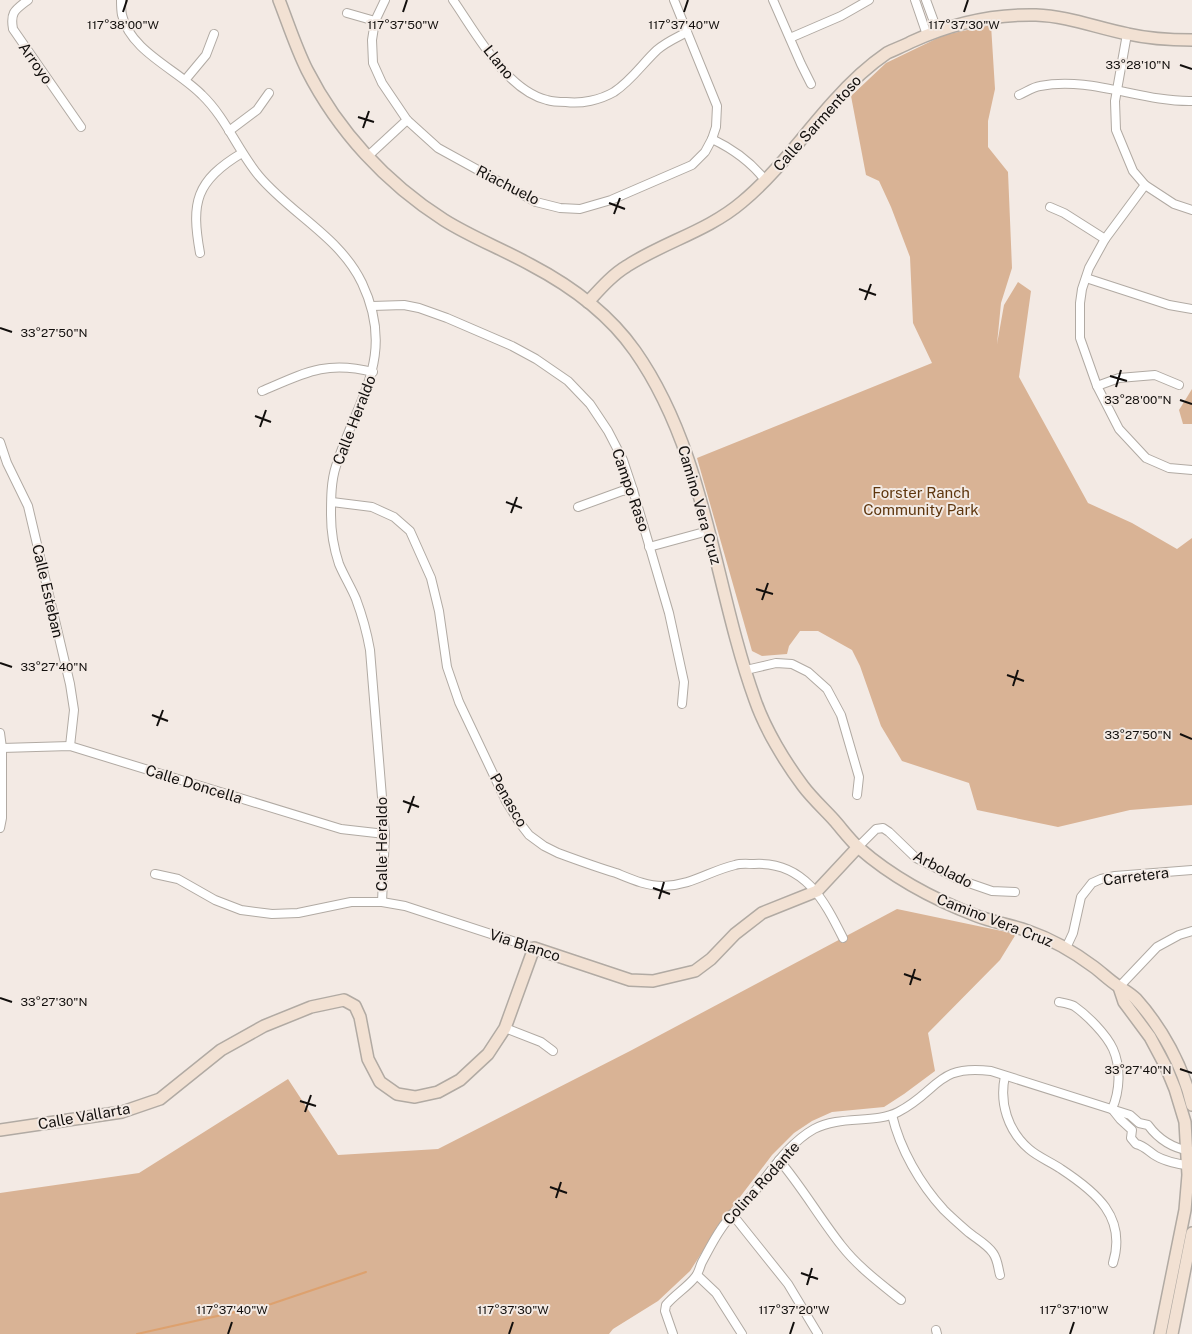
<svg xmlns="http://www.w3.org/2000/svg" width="1192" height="1334" viewBox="0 0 1192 1334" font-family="'Public Sans',sans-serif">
<rect width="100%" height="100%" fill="#f3eae4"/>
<g fill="#d9b395">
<path d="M 991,25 L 995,89 L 988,121 L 988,147 L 1008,172 L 1012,268 L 1001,303 L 997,344 L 1004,305 L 1018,282 L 1031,291 L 1019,377 L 1088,503 L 1132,523 L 1177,549 L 1192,538 L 1192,805 L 1130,810 L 1058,827 L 977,810 L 969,783 L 902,761 L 881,726 L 860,666 L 852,650 L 818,631 L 800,631 L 789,646 L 787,654 L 762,656 L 752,651 L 697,458 L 932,363 L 913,323 L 910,257 L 891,207 L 879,181 L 866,175 L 851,96 L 886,63 L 944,35 Z"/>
<path d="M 1192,389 L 1192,424 L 1183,424 L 1179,410 Z"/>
<path d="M 897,909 L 1016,934 L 1000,960 L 928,1033 L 935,1071 L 904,1094 L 884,1107 L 832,1112 L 812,1121 L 794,1133 L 772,1155 L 724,1218 L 690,1271 L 658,1301 L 613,1329 L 609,1334 L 0,1334 L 0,1193 L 139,1173 L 288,1079 L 338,1155 L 438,1149 L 630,1051 Z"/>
</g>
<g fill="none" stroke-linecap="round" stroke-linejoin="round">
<path stroke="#dda16e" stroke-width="2" d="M 137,1334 L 271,1304 L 366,1272"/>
<defs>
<g id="street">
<path d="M 28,0 C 15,10 10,12 13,29 L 81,127"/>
<path d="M 121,0 C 121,5 121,10 122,15 C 130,51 178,70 202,95 C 226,118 238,151 259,176 C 291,214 340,237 362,283 C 397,357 357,399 336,466 C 331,481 331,499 331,515 C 331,531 334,549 339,564 C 344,576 351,587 356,599 C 362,615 367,633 370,650 L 385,834 L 382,902"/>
<path d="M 385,0 L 375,21 L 372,40 L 373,63 L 382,83 L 407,120 L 438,148 L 536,202 L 560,208 L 580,209 L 611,200 L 692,165 L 705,152 L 712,139 L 716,127 L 717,106 L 674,0"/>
<path d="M 453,0 C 476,33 506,90 547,100 C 553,102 560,102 566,102 C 582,104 600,100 614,92 C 632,80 642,64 657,50 C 666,42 676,38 687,32"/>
<path d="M 773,0 L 801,64 L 811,84"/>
<path d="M 915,0 L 927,35"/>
<path d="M 926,0 L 937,30"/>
<path d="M 347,13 L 375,21"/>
<path d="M 1127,34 L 1115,101 L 1116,130 L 1133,171 L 1145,185 L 1174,204 L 1192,210"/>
<path d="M 790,38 L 841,16 L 869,0"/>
<path d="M 186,79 L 206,55 L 214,34"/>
<path d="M 1019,95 C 1026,92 1033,87 1040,86 C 1091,76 1141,102 1192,101"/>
<path d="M 229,131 L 257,110 L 269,93"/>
<path d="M 712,139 C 733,149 751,162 765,180"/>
<path d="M 367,157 L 407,120"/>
<path d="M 1145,185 L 1105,239 L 1089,268 L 1082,289 L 1080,303 L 1080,338 L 1097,386 L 1119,429 L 1146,458 L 1169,468 L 1192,470"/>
<path d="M 1050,207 L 1064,213 L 1105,239"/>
<path d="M 200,253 C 191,203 195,181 242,153"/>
<path d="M 1086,278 L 1169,305 L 1192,309"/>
<path d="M 372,306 L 404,305 L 419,308 L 447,318 L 512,346 L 536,359 L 568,381 L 590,404 L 608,431 L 623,460 L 633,490 L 669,613 L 684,682 L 682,704"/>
<path d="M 1097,386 L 1119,378 L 1155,375 L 1179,385"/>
<path d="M 262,391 C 304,373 326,360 373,372"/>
<path d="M 0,442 L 7,463 L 28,506 L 70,684 L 74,710 L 70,746"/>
<path d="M 332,502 L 372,507 L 394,517 L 410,531 L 431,578 L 439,611 L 447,667 L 459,702 L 506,801 L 519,822 L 529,835 L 544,846 L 558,853 C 577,860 596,867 616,873 C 631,879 646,886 663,886 C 693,885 709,871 735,865 C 741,863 748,864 754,864 C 804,861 824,900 843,938"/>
<path d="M 578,507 L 622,491 L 633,490"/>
<path d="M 649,547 L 708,531"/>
<path d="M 746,670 L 776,663 L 792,664 L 808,672 L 827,689 L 841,715 L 859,777 L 857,795"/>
<path d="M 0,733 L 2,748 L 2,818 L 0,828"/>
<path d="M 2,748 L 70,746 L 341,829 L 385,834"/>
<path d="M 858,847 L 876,829 L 883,828 L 889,832 L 916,858 L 960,880 L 992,891 L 1015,892"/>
<path d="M 155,874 L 178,879 L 215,900 L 241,910 L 272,914 L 298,913 L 351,902 L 382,902 L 405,906 L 534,948"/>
<path d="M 1066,948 L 1073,933 L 1081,897 L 1092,883 L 1101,879 L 1115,876 L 1192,870"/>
<path d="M 1119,987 L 1157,947 L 1179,935 L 1192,931"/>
<path d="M 1059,1002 C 1064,1003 1070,1004 1074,1006 C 1087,1015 1106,1034 1113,1049 C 1121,1067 1120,1091 1112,1109"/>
<path d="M 505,1028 L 541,1042 L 553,1051"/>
<path d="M 1005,1076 C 999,1103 1008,1131 1029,1149 C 1038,1157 1051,1162 1061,1169 C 1096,1192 1127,1217 1113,1263"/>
<path d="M 1112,1109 L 1120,1119 L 1132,1130 L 1131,1138 L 1136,1144 C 1145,1146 1149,1152 1156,1156 C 1166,1162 1179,1164 1191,1166"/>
<path d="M 892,1115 C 900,1149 920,1184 944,1210 C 951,1217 959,1224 967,1231 C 975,1238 987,1244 993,1253 C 998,1260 998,1268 1000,1275"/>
<path d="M 779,1160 C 802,1187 819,1217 841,1245 C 858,1267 880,1283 901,1300"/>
<path d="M 732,1214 L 788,1284 L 818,1334"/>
<path d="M 697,1275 L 716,1293 L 742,1334"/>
<path d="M 936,1330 L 937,1334"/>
<path d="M 673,1334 L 665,1311 L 666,1305 C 675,1294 688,1287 696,1276 C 699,1272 700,1266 702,1262 C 708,1251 714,1239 721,1229 C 727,1219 736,1212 744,1204 C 767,1179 784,1146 814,1129 C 840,1115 875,1124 898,1112 C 939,1091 936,1064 991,1071 L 1130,1115 L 1139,1123 L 1148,1125 C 1159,1140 1172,1148 1190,1151"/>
</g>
<g id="secondary">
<path d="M 279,0 C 288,23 296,48 307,70 C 338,131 386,183 444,220 C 471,237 502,249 531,265 C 571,286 609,314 635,351 C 706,452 714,586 755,700 C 765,729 785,762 803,786 C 812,798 824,809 834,820 C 842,829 850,840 859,848 C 892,877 935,900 977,916 C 993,922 1011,925 1028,931 C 1051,939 1074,952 1094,967 C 1102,973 1109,980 1118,986 C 1124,990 1130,993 1136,999 C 1162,1028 1183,1066 1192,1105"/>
<path d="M 588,302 C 600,289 612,275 627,266 C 664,242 708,231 742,202 C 777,173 804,134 834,101 C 849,84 868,66 887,53 C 895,49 904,46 911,42 C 952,23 991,14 1036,15 C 1068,16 1097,28 1128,34 C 1150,39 1170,40 1192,40"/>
<path d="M 1119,987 L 1124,1002 L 1150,1037 L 1166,1067 L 1175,1089 L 1185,1122 L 1188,1175 L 1185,1210 L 1160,1334"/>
<path d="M 0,1130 L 122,1112 L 160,1099 L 221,1050 L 264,1026 L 311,1007 L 344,1000 L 355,1006 L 360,1017 L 368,1059 L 380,1082 L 397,1094 L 415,1097 L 438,1092 L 460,1080 L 488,1054 L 505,1028 L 534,948 L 630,980 L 653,981 L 695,971 L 711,959 L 735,934 L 762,913 L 817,891 L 858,847"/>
<path d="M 1172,1334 L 1192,1233"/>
</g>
</defs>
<use href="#street" stroke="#b1aaa3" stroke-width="10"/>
<use href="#secondary" stroke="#b1aaa3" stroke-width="14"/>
<use href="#street" stroke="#fff" stroke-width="8"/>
<use href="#secondary" stroke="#f2e1d3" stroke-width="11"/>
</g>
<path fill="none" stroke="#120f0d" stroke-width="2" d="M 123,12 L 127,0M 403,12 L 407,0M 684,12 L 688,0M 964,12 L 968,0M 1180,65 L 1192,69M 358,117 L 374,122M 363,128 L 369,111M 609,203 L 625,209M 614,214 L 620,198M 859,289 L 876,295M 865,300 L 871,284M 0,328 L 12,332M 1110,376 L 1127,381M 1116,387 L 1121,370M 1180,400 L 1192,404M 255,416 L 271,422M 260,427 L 266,410M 506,502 L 522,508M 511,513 L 517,497M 756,589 L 773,594M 762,600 L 768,583M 0,663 L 12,667M 1007,675 L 1024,681M 1013,686 L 1018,670M 152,715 L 168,721M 157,726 L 163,710M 1180,734 L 1192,739M 403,801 L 419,807M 408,813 L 414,796M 653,888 L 670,894M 659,899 L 664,882M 904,974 L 921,980M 910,985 L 915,969M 0,998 L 12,1002M 1180,1069 L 1192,1073M 300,1101 L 316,1106M 305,1112 L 311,1095M 550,1187 L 567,1193M 556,1198 L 561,1182M 801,1273 L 818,1279M 807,1285 L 812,1268M 228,1334 L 232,1322M 509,1334 L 513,1322M 790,1334 L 794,1322M 1070,1334 L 1074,1322"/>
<g text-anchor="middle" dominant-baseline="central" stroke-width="4" stroke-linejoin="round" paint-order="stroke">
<g font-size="15" fill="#120f0d" stroke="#f3eae4">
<text transform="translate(499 62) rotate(51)">Llano</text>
<text transform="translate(36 63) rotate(55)">Arroyo</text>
<text transform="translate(817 123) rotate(-48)">Calle Sarmentoso</text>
<text transform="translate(508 185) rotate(27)">Riachuelo</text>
<text transform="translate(354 420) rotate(-69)">Calle Heraldo</text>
<text transform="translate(631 490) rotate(71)">Campo Raso</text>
<text transform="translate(700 505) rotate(74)">Camino Vera Cruz</text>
<text transform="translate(48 591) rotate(77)">Calle Esteban</text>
<text transform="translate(194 784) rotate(17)">Calle Doncella</text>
<text transform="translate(509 800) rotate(60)">Penasco</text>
<text transform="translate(381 844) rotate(-90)">Calle Heraldo</text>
<text transform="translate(943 869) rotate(27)">Arbolado</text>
<text transform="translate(1136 876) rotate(-7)">Carretera</text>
<text transform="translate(995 920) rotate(21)">Camino Vera Cruz</text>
<text transform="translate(525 945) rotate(18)">Via Blanco</text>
<text transform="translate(84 1116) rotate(-10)">Calle Vallarta</text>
<text transform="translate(761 1183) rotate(-48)">Colina Rodante</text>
</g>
<g font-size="15" fill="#5e360e" stroke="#f3eae4">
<text x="921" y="492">Forster Ranch<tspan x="921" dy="17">Community Park</tspan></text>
</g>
</g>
<g font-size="12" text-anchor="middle" fill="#120f0d" stroke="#f3eae4" stroke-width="4" stroke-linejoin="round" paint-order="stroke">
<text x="123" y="29">117°38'00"W</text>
<text x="403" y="29">117°37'50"W</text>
<text x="684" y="29">117°37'40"W</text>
<text x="964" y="29">117°37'30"W</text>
<text x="1138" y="69">33°28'10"N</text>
<text x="54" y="337">33°27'50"N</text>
<text x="1138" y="404">33°28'00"N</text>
<text x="54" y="671">33°27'40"N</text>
<text x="1138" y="739">33°27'50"N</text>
<text x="54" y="1006">33°27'30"N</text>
<text x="1138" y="1074">33°27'40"N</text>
<text x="232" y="1314">117°37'40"W</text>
<text x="513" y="1314">117°37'30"W</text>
<text x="794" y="1314">117°37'20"W</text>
<text x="1074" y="1314">117°37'10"W</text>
</g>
</svg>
